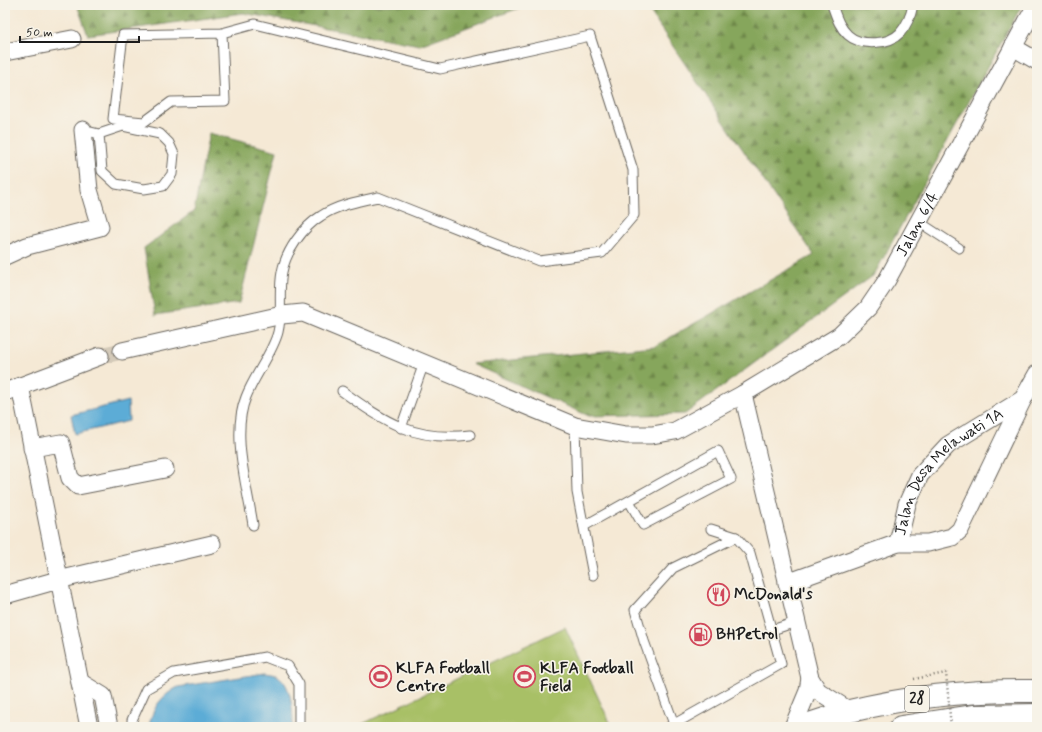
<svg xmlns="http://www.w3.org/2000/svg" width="1042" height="732" viewBox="0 0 1042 732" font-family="Mynerve,sans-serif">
<defs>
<pattern id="forest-firs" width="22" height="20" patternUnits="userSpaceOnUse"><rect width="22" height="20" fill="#86a65b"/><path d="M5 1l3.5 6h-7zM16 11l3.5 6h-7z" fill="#6d864a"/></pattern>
</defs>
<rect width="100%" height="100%" fill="#f7f3e8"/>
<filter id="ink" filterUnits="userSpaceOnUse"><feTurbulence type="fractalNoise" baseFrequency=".025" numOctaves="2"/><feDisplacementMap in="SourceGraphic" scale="8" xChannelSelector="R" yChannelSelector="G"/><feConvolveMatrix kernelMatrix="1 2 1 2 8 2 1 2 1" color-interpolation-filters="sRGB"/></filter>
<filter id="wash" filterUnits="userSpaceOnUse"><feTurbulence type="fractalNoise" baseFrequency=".012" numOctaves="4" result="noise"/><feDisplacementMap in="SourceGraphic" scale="16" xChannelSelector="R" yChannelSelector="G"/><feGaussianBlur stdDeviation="0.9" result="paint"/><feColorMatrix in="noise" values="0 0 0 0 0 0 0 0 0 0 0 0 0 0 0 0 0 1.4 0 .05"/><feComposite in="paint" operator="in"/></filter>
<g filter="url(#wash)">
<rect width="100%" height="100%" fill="#f5e9d5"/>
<path fill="#a8c066" stroke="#626e41" d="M 565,627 L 612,727 L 356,727 Z"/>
<g fill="url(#forest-firs)" stroke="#51613c">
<path d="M 77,5 L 527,5 L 420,45 L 243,13 L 88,35 Z"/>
<path d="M 645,5 L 1022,5 L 874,275 L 685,414 L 589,416 L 472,364 L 655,346 L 814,255 Z"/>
<path d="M 209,133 L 277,151 L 239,303 L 155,315 L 144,248 L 194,211 Z"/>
</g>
<g fill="#5bacd6" stroke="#3c6479">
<path d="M 128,401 L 129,421 L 75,434 L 71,415 Z"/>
<path d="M 265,673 C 269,674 274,674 278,676 C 292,685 293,712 293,727 L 149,727 C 152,708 161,696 178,687 Z"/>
</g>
</g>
<g filter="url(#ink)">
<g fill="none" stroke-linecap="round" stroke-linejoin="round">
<path stroke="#d4cab9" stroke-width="17" stroke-dasharray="17 8" stroke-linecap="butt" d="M 100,356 L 122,351"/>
<defs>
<g id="service">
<path d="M 832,5 C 836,16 839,27 848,35 C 860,46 889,45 900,33 C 907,25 911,15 913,5"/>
<path d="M 222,33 L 225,101 L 171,102 L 144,122 L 113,119 L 123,35 L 222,33 L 255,24 L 440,69 L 590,36 L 633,170 L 634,215 L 602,253 L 539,261 L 378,197 C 359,201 338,205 321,216 C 303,227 286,251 282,272 C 278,292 283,311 278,332 C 273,352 254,376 246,397 C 231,434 247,485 253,525"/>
<path d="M 83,130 L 99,134 L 123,126 L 160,134 L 169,143 L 174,154 L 172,174 L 163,186 L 144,189 L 116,184 L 102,171 L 99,134"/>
<path d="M 919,222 L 959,248"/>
<path d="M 342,391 C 385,422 415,442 470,435"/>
<path d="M 575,426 L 577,492 L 593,575"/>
<path d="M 401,428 L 424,363"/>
<path d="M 584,526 L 718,451 L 731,479 L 643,525 L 629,501"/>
<path d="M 772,630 L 796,622"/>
<path d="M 133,727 L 132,720 L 146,689 L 174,673 L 265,657 L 288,666 L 299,684 L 299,727"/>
<path d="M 669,727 L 781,664 L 750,553 L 736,537 L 711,529"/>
<path d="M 675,727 L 644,641 L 635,610 L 673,568 L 736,537"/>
</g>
<g id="minor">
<path d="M 1013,47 L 1037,61"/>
<path d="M 5,52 L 72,39"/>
<path d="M 5,256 L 27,246 L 100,227 L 89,190 L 83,130"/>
<path id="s1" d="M 122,351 L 282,315 L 303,313 L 575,426 L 626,435 L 652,435 L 675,431 L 743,394 L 839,336 L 868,308 L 887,280 L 1036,5"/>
<path d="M 20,386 L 89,727"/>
<path d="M 5,392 L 100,356"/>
<path d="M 743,394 L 810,678 L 818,691 L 850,711"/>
<path d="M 32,448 L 61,443 L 70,478 L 78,486 L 165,469"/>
<path id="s2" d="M 898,543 L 907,504 L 920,475 L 948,445 L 1023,399 L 1037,374"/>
<path d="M 787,583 L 898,543 L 928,543 L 952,537 L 960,530 L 1023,399"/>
<path d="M 5,595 L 58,580 L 212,544"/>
<path d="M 80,682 L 103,696 L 109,727"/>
<path d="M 793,727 L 808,691 L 810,678"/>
</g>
<g id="trunk">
<path d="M 800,727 C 817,722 833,716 850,711 C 910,696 975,690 1037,691"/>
<path d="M 901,727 L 973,716 L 1037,715"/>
</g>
</defs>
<use href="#service" stroke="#68645d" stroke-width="11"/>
<use href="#minor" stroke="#68645d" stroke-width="19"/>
<use href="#trunk" stroke="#68645d" stroke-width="24"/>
<use href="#service" stroke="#fff" stroke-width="9"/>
<use href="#minor" stroke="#fff" stroke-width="17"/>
<use href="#trunk" stroke="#fff" stroke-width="22"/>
<path stroke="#68645d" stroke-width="2.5" stroke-dasharray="1 3" stroke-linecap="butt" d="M 914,679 L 946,673 L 951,727"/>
</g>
</g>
<defs>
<symbol id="restaurant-ring" viewBox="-11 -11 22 22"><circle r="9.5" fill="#f7f3e8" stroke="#d1495b" stroke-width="1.5"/><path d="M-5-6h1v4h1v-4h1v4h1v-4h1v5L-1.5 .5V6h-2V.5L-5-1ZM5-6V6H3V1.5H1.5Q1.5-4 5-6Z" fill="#d1495b"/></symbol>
<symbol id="fuel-ring" viewBox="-11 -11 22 22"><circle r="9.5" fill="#f7f3e8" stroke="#d1495b" stroke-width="1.5"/><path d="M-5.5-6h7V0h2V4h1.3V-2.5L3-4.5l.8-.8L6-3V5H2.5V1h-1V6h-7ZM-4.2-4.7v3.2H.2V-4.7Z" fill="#d1495b"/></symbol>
<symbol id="stadium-ring" viewBox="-11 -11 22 22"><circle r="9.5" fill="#f7f3e8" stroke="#d1495b" stroke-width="1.5"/><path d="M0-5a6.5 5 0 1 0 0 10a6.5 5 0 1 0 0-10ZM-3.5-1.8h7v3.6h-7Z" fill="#d1495b"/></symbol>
</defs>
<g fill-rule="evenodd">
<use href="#restaurant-ring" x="706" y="582" width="25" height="25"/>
<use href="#fuel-ring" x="688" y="622" width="25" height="25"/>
<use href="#stadium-ring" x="368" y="664" width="25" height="25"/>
<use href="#stadium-ring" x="512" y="664" width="25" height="25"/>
</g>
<g text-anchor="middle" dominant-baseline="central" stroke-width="3.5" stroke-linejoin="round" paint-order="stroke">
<rect fill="#f7f3e8" stroke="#5e5c59" stroke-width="1" x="905" y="686" width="24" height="26" rx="3"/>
<g font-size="15" font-weight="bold" fill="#1c1c1c">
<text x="917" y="699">28</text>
</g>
<g font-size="16" fill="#1c1c1c" stroke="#f7f3e8">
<text stroke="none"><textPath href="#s1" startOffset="908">Jalan 6/4</textPath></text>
<text stroke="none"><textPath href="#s2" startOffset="92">Jalan Desa Melawati 1A</textPath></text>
</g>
<g font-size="16" font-weight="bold" fill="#1c1c1c" stroke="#f7f3e8" text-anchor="start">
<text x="734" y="594">McDonald's</text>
<text x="716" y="634">BHPetrol</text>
<text x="396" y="668">KLFA Football<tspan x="396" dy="18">Centre</tspan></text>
<text x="540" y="668">KLFA Football<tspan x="540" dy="18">Field</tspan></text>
</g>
</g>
<rect width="1042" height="732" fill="none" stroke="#f7f3e8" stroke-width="20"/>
<path d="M20 36v6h119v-6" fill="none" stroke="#1c1c1c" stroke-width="2"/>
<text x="26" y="36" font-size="12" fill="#1c1c1c" stroke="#f7f3e8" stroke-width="3" paint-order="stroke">50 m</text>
</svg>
